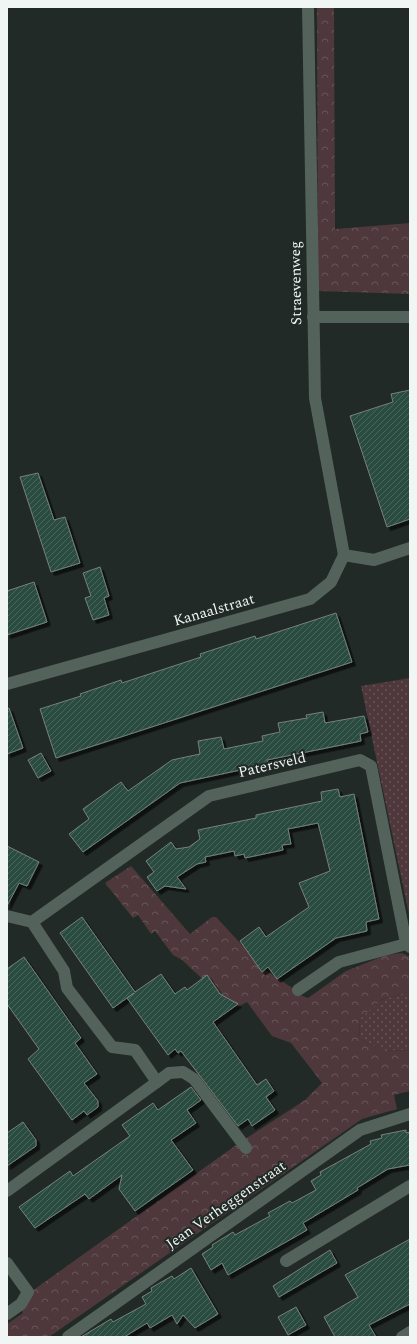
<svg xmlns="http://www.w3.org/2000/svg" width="417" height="1344" viewBox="0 0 417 1344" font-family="Spectral,serif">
<defs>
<pattern id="grass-dots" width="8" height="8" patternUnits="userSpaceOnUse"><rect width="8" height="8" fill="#4e383c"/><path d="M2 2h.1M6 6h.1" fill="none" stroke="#685559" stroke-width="1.8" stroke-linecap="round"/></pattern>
<pattern id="forest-crowns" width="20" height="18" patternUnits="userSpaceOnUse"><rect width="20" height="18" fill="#4e383c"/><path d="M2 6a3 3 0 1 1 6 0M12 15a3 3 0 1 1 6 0" fill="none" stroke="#685559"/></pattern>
<pattern id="building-hatch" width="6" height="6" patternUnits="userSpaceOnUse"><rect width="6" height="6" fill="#2a4b3f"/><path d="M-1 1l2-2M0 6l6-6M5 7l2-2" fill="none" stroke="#49665b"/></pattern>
<filter id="shadow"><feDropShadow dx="3.5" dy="3.5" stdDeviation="0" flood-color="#0009"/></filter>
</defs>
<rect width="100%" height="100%" fill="#212a26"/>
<g fill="url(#grass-dots)">
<path d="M 410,678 L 410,919 L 361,686 Z"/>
<path d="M 410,991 L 410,1050 L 385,1051 L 360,1039 L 359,1019 L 381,1000 Z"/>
</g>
<g fill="url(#forest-crowns)">
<path d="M 317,7 L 334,7 L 335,229 L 410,223 L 410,294 L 318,291 Z"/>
<path d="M 131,866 L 190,934 L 212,917 L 216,917 L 265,970 L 294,989 L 300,995 L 308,998 L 346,971 L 386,955 L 402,953 L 410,957 L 410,991 L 381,1000 L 359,1020 L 360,1039 L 385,1051 L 410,1050 L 410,1091 L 394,1095 L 397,1109 L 362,1119 L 49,1337 L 7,1337 L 7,1324 L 23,1313 L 18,1301 L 239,1143 L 305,1100 L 322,1083 L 291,1043 L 272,1036 L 247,1002 L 238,1007 L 223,998 L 182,960 L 173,955 L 155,931 L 151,934 L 138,915 L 133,918 L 105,883 Z"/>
</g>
<path fill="#4e383c" d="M 410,738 L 410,774 L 403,740 Z"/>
<g fill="url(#building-hatch)" stroke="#77817d" filter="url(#shadow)">
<path d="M 410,390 L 410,519 L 387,527 L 350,416 L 393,402 L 391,394 Z"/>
<path d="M 38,473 L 54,520 L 65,517 L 80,563 L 51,572 L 20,477 Z"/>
<path d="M 100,567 L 109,596 L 104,598 L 109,615 L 93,620 L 85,598 L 91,596 L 83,573 Z"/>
<path d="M 34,582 L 47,622 L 7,635 L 7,591 Z"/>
<path d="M 336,613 L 352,662 L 56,758 L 40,709 L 81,696 L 80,694 L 121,680 L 122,683 L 201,657 L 200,654 L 255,636 L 256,639 Z"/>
<path d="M 9,708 L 23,748 L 7,754 L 7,709 Z"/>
<path d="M 323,712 L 325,723 L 364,716 L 368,732 L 360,734 L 361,741 L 267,760 L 268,764 L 180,783 L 83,852 L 69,834 L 89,819 L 83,809 L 121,782 L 128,791 L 172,760 L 200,754 L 198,741 L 221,737 L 224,749 L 263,741 L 262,736 L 280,732 L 278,723 L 307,718 L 306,715 Z"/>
<path d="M 41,753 L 51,771 L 38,778 L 28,760 Z"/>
<path d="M 338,789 L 340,797 L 354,794 L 379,919 L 366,922 L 367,931 L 336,938 L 277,979 L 268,967 L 262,972 L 240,941 L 259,927 L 266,937 L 309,907 L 299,883 L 330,871 L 318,823 L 288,829 L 291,844 L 282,845 L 283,850 L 245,858 L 244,854 L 235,856 L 234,851 L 205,857 L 206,862 L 197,864 L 177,877 L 186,889 L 165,886 L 157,891 L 147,877 L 154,872 L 146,861 L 171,842 L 176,849 L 189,847 L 200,839 L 198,830 L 256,818 L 256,815 L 322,801 L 321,792 Z"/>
<path d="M 7,846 L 39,862 L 27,886 L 19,883 L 7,906 Z"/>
<path d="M 82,917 L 135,992 L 161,974 L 175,994 L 185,987 L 187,990 L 207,975 L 220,994 L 238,1004 L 213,1022 L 257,1085 L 266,1079 L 274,1091 L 266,1097 L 275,1110 L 252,1126 L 248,1119 L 238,1126 L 181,1051 L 178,1053 L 175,1049 L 168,1055 L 127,998 L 134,993 L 113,1008 L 60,933 Z"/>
<path d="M 24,957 L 81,1038 L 75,1043 L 97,1074 L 84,1083 L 98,1101 L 98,1107 L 87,1115 L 84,1111 L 72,1120 L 28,1059 L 39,1049 L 7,1004 L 7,969 Z"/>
<path d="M 191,1087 L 201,1100 L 187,1110 L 196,1123 L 171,1140 L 193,1170 L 135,1211 L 119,1189 L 122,1175 L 89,1199 L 85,1194 L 35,1228 L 19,1207 L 70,1171 L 73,1176 L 130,1136 L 122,1125 L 153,1103 L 158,1110 Z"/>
<path d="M 23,1122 L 36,1140 L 36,1146 L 7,1166 L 7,1133 Z"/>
<path d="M 406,1130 L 406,1133 L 410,1132 L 410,1165 L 388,1169 L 357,1188 L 358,1190 L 303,1223 L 307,1230 L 228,1275 L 222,1263 L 211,1270 L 202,1254 L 213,1247 L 212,1245 L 233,1232 L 235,1235 L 270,1216 L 268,1213 L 290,1201 L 292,1203 L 316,1190 L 311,1181 L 321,1175 L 320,1172 L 371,1144 L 370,1141 L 382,1138 L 381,1135 Z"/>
<path d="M 410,1239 L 410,1304 L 369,1325 L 376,1337 L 335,1337 L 324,1317 L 358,1297 L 345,1275 Z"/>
<path d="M 330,1250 L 337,1263 L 279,1297 L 273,1286 Z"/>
<path d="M 191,1268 L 218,1314 L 195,1328 L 183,1315 L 177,1324 L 172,1315 L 150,1328 L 147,1323 L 124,1337 L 81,1337 L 111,1319 L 113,1322 L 146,1304 L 142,1297 L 152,1291 L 151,1288 L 172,1276 L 174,1279 Z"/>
<path d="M 296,1307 L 306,1325 L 288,1335 L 278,1317 Z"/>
</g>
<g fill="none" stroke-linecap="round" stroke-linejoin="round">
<g stroke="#54625c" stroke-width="12">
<path d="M 308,7 L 315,398 L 344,555"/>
<path d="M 313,317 L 410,317"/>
<path d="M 344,555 L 374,560 L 410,548"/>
<path d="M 7,684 L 310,599 L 331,582 L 344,555"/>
<path d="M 7,916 L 32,922 L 64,971 L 67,988 L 112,1047 L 135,1050 L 157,1082 L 7,1191"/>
<path d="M 32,922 L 209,796 L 360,760 L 371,766 L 406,943 L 410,947"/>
<path d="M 298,990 L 339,962 L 410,943"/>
<path d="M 157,1082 L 169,1073 L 183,1072 L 194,1079 L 246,1148"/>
<path d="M 286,1261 L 410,1186"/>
<path d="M 7,1263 L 28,1292 L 21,1304 L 7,1314"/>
<path d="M 68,1337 L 360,1130 L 410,1114"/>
<path d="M 402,1337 L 410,1332"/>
</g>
</g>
<g text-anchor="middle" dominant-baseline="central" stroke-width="4" stroke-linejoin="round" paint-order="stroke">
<g font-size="15" fill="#f0f6f4" stroke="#212a26">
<text transform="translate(296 283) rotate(-91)">Straevenweg</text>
<text transform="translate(214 610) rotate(-16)">Kanaalstraat</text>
<text transform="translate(272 765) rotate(-13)">Patersveld</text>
<text transform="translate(226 1205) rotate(-35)">Jean Verheggenstraat</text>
</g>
</g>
<rect width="417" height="1344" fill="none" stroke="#f0f6f4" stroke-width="16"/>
</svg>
